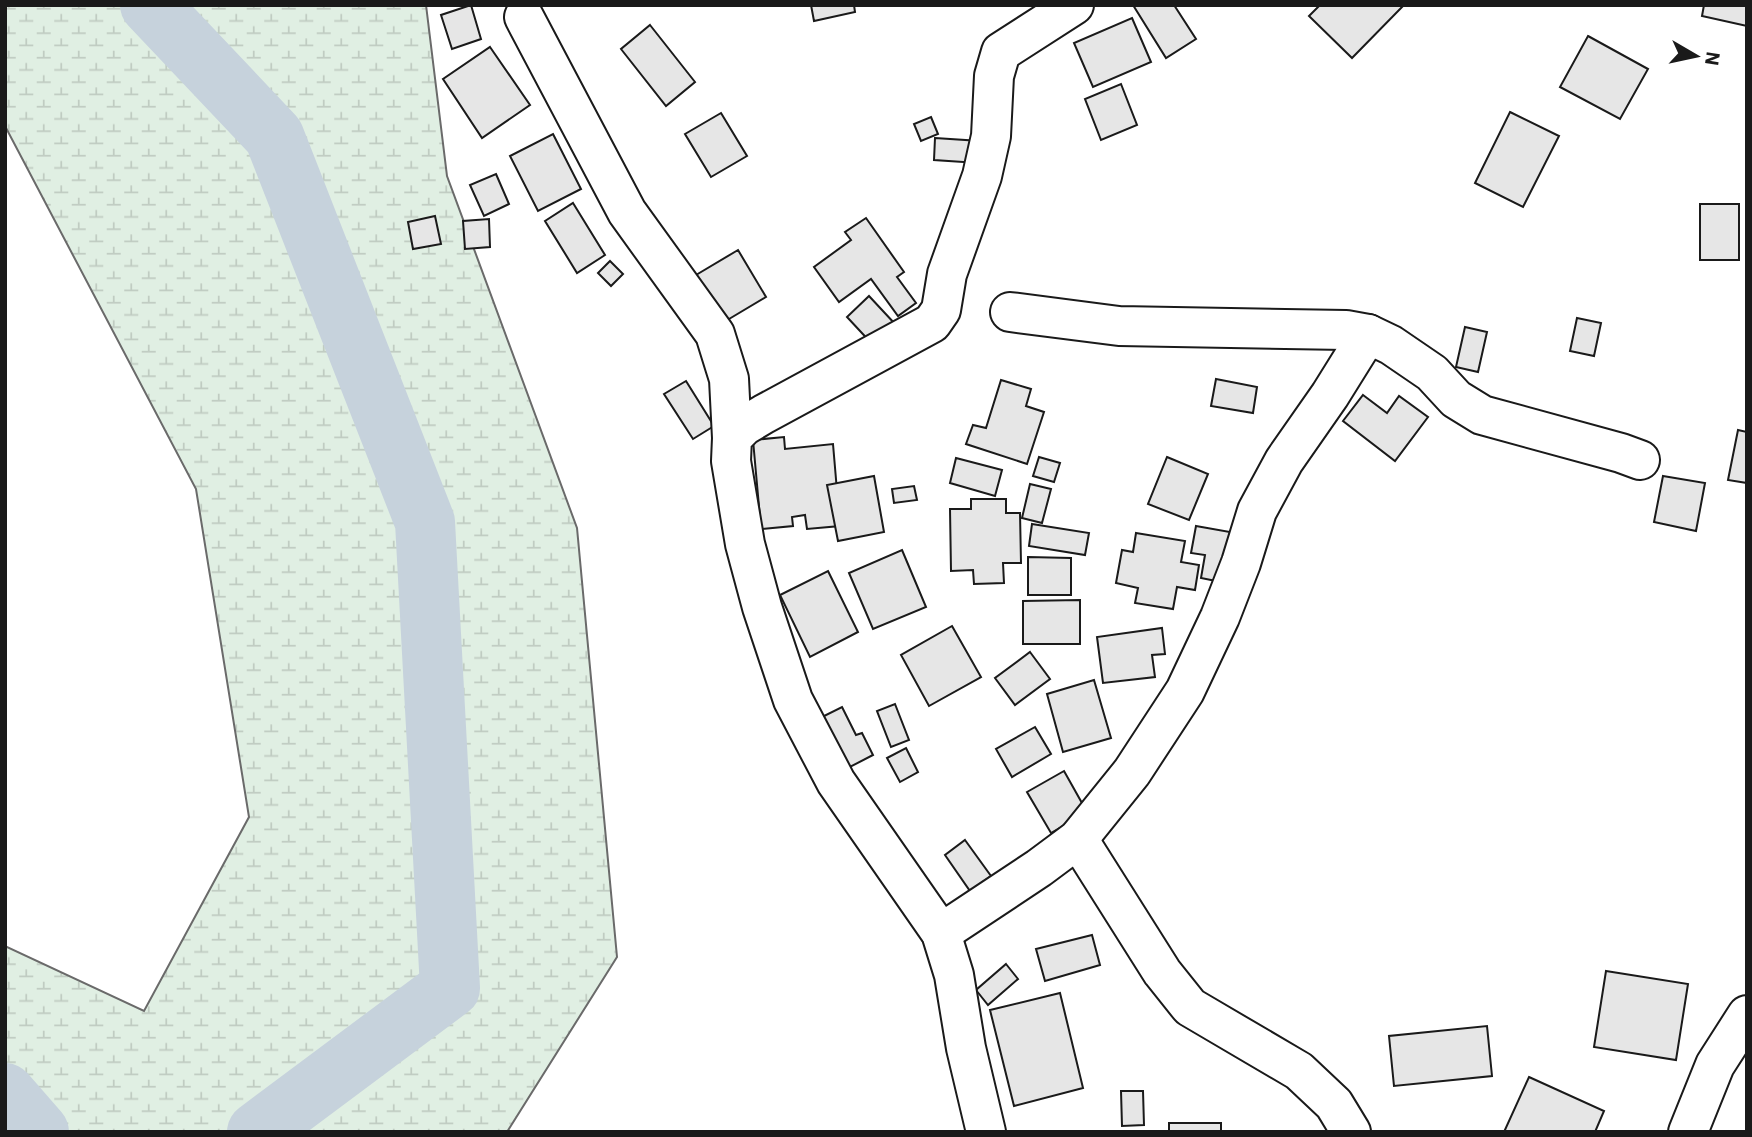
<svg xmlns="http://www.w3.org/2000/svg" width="1752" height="1137" viewBox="0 0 1752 1137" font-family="'IBM Plex Sans',sans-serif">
<defs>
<pattern id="wetland-marsh" width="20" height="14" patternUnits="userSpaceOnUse" patternTransform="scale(1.75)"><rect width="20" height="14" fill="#e0efe3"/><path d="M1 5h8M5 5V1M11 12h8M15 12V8" fill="none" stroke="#c0ccc2"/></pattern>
</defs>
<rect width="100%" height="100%" fill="#fff"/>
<path fill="url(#wetland-marsh)" stroke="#6a6a6a" stroke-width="2" d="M 5,5 L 426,5 L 447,176 L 577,528 L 617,957 L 507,1132 L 5,1132 L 5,946 L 144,1011 L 249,817 L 196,489 L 5,126 Z"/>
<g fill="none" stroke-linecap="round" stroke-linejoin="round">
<g stroke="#c6d2dc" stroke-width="60">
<path d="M 150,5 L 274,136 L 425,522 L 450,988 L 257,1132"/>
<path d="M 5,1093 L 39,1132"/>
</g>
</g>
<g fill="#e6e6e6" stroke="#1a1a1a" stroke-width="2">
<path d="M 471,5 L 481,39 L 452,49 L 441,15 Z"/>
<path d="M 811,5 L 854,5 L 855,12 L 814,21 Z"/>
<path d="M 1133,5 L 1174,5 L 1196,39 L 1166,58 Z"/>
<path d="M 1320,5 L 1404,5 L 1352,58 L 1309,16 Z"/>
<path d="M 1704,5 L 1747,5 L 1747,26 L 1702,16 Z"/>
<path d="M 1132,18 L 1151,62 L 1093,87 L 1074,43 Z"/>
<path d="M 650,25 L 695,82 L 666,106 L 621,49 Z"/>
<path d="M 1588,36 L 1648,69 L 1620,119 L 1560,87 Z"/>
<path d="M 490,47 L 530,105 L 482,138 L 443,79 Z"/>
<path d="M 1121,84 L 1137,125 L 1101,140 L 1085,99 Z"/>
<path d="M 1510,112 L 1559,136 L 1523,207 L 1475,183 Z"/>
<path d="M 721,113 L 747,156 L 711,177 L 685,134 Z"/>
<path d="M 931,117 L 938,134 L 921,141 L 914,124 Z"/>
<path d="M 553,134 L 581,189 L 538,211 L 510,156 Z"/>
<path d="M 935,138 L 980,141 L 978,163 L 934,160 Z"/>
<path d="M 496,174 L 509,204 L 484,216 L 470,185 Z"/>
<path d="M 573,203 L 605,255 L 577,273 L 545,221 Z"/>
<rect x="1700" y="204" width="39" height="56"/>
<path d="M 435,216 L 441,244 L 413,249 L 408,222 Z"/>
<path d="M 866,218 L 904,272 L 897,277 L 916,303 L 898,316 L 871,279 L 839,302 L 814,267 L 851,240 L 845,232 Z"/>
<path d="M 489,219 L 490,247 L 465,249 L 463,221 Z"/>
<path d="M 738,250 L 766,297 L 724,322 L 696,275 Z"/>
<path d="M 610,261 L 623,274 L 611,286 L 598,273 Z"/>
<path d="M 869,296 L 896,325 L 874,346 L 847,317 Z"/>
<path d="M 1577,318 L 1601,323 L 1594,356 L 1570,351 Z"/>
<path d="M 1465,327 L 1487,332 L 1478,372 L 1456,367 Z"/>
<path d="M 1216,379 L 1257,387 L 1253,413 L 1211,406 Z"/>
<path d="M 1001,380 L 1031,389 L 1026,406 L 1044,412 L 1027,464 L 966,444 L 973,425 L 986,428 Z"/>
<path d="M 686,381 L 714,426 L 693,439 L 664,394 Z"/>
<path d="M 1363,395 L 1387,413 L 1399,396 L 1428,417 L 1395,461 L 1343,421 Z"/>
<path d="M 1738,430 L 1747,432 L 1747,483 L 1728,480 Z"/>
<path d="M 784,437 L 785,449 L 833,444 L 840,526 L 807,529 L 805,515 L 792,517 L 793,526 L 761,529 L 753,440 Z"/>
<path d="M 1039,457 L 1060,463 L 1054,482 L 1033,476 Z"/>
<path d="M 1167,457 L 1208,474 L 1189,520 L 1148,504 Z"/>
<path d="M 956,458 L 1002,470 L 995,496 L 950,483 Z"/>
<path d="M 874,476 L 884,532 L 838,541 L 827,485 Z"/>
<path d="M 1663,476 L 1705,483 L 1696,531 L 1654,522 Z"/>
<path d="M 1030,484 L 1051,489 L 1042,523 L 1022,518 Z"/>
<path d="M 914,486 L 917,500 L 894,503 L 892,489 Z"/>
<path d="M 971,499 L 1006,499 L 1006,513 L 1020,513 L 1021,563 L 1003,563 L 1004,583 L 974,584 L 973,570 L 951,571 L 950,509 L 971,509 Z"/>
<path d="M 1032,524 L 1089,533 L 1085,555 L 1029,546 Z"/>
<path d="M 1196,526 L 1230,532 L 1221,582 L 1201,578 L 1205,555 L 1191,553 Z"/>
<path d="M 1136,533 L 1185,541 L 1181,562 L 1199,565 L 1195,590 L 1177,587 L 1173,609 L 1135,603 L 1138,588 L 1116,583 L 1122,550 L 1133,552 Z"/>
<path d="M 902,550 L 926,607 L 873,629 L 849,573 Z"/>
<path d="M 1028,557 L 1071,558 L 1071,595 L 1028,595 Z"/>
<path d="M 828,571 L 858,632 L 810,657 L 780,595 Z"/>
<path d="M 1080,600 L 1080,644 L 1023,644 L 1023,601 Z"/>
<path d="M 952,626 L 981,677 L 929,706 L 901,655 Z"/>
<path d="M 1162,628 L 1165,654 L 1152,655 L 1155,677 L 1103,683 L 1097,637 Z"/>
<path d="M 1030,652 L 1050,679 L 1015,705 L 995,678 Z"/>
<path d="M 1094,680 L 1111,738 L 1063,752 L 1047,694 Z"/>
<path d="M 895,704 L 909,740 L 891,747 L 877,711 Z"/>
<path d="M 842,707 L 856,735 L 862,733 L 873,755 L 846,769 L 820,718 Z"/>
<path d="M 1035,727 L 1051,754 L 1012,777 L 996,749 Z"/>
<path d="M 906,748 L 918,772 L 900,782 L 887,758 Z"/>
<path d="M 1064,771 L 1087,812 L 1051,833 L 1027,792 Z"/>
<path d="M 965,840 L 991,876 L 970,891 L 945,855 Z"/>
<path d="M 1092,935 L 1100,965 L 1045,981 L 1036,949 Z"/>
<path d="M 1006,964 L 1018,979 L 988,1005 L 976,990 Z"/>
<path d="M 1606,971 L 1688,984 L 1676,1060 L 1594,1047 Z"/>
<path d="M 1060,993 L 1083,1088 L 1014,1106 L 990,1010 Z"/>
<path d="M 1487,1026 L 1492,1076 L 1394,1086 L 1389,1036 Z"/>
<path d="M 1529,1077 L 1604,1111 L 1595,1132 L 1504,1132 Z"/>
<path d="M 1121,1091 L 1143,1091 L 1144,1125 L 1122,1126 Z"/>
<rect x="1169" y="1123" width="52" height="9"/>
</g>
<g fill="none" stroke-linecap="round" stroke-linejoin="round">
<defs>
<g id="minor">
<path d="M 524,17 L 627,212 L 715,334 L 729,379 L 732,438"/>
<path d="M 1010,312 L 1119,326 L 1346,330 L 1368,334 L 1391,345 L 1432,373 L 1456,399 L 1482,415 L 1621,453 L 1640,460"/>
<path d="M 1078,839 L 1162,972 L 1190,1007 L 1299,1071 L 1334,1104 L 1351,1132"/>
<path d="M 941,933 L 1039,868 L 1078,839 L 1132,772 L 1185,691 L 1220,617 L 1241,563 L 1257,511 L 1284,461 L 1330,395 L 1368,334"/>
<path d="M 986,1132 L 966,1048 L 954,975 L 941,933 L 836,782 L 793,700 L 762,607 L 745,544 L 731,461 L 732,438 L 744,426 L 764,414 L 932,323 L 941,310 L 947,274 L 982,176 L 991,136 L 994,76 L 1001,52 L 1074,5"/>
<path d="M 1688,1132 L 1715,1065 L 1747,1015"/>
</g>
</defs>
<use href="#minor" stroke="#1a1a1a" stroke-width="42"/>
<use href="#minor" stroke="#fff" stroke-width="38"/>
</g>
<rect width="1752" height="1137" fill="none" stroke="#1a1a1a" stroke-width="14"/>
<g transform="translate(1696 56) rotate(99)" stroke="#ffffff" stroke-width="5" paint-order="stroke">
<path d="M0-5L12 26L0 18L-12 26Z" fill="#1a1a1a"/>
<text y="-10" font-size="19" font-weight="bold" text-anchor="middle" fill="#1a1a1a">N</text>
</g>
</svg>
